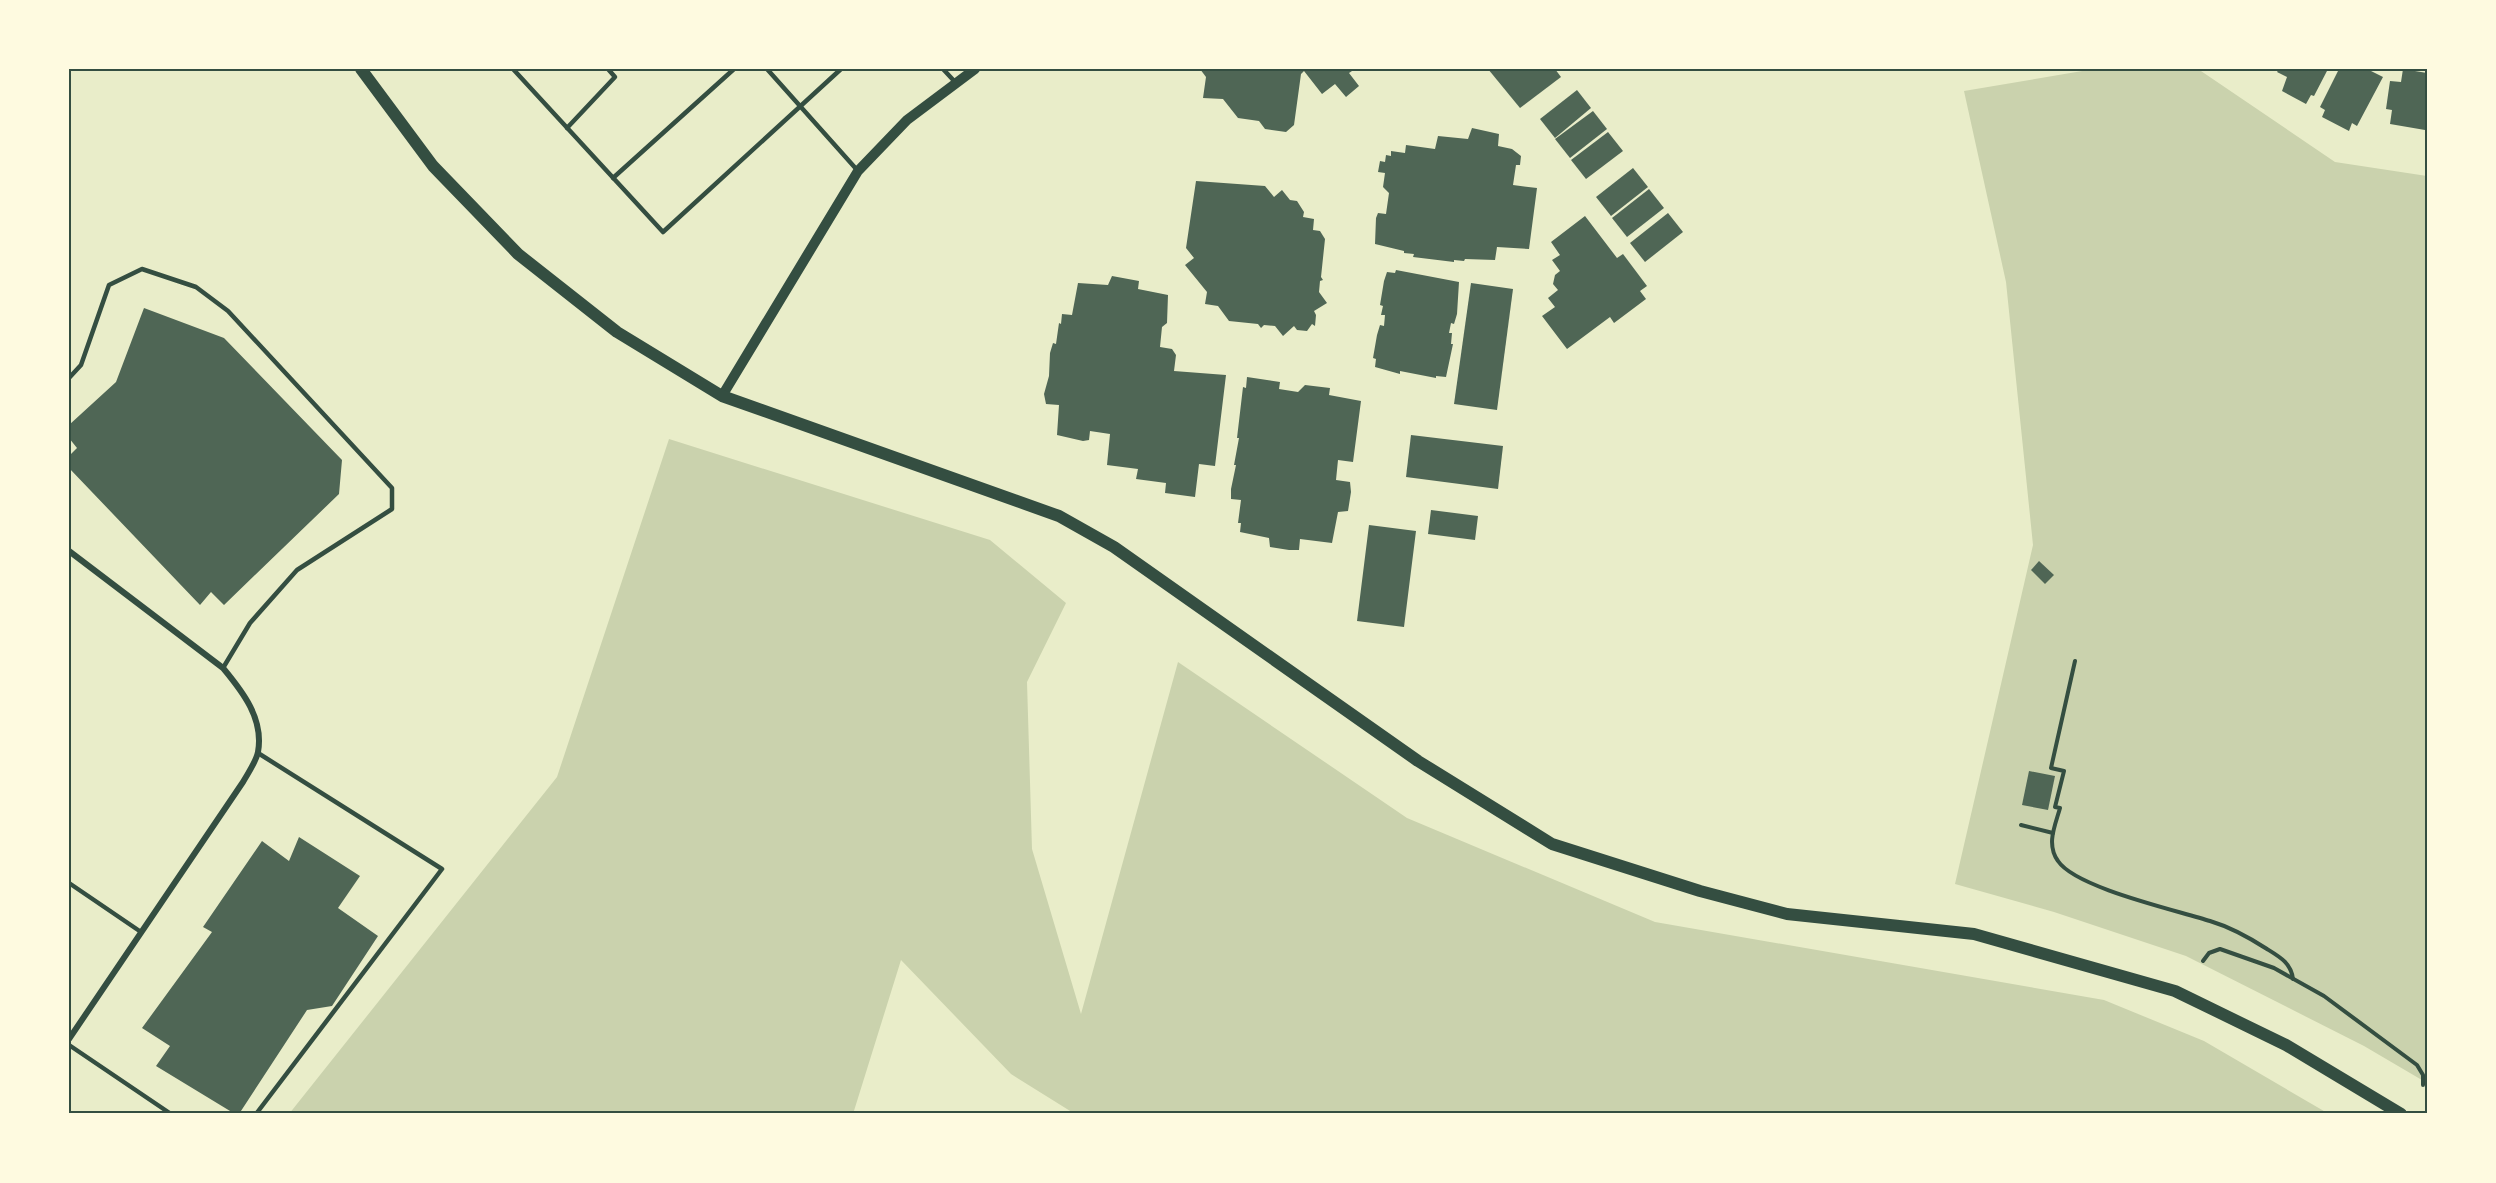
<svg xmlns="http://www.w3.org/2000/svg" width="2496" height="1183" viewBox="0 0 2496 1183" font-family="Helvetica,sans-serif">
<rect width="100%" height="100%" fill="#e9edc9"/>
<g fill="#cad2ad">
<path d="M 2094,69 L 2198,69 L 2335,162 L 2427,176 L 2427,1083 L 2364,1046 L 2186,956 L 2054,912 L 1955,884 L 2033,545 L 2006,282 L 1964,91 Z"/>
<path d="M 669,439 L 990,540 L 1066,603 L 1027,682 L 1032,849 L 1081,1014 L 1178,662 L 1407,818 L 1655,922 L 2104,1000 L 2204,1041 L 2329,1114 L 1075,1114 L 1011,1074 L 901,960 L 853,1114 L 289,1114 L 557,777 Z"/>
</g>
<g fill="#4f6655">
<path d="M 1200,69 L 1355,69 L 1349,73 L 1359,86 L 1346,97 L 1335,84 L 1322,94 L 1304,71 L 1301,74 L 1294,125 L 1286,132 L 1265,129 L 1259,121 L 1238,118 L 1223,99 L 1203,98 L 1206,77 Z"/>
<path d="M 1488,69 L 1555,69 L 1561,77 L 1520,108 Z"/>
<path d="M 2279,69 L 2328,69 L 2314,96 L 2311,95 L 2306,104 L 2282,91 L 2287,77 L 2277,72 Z"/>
<path d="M 2339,69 L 2367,69 L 2383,77 L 2357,126 L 2352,123 L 2349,131 L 2322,117 L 2325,110 L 2320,107 Z"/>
<path d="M 2403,69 L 2427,73 L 2425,130 L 2390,124 L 2392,110 L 2386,109 L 2390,81 L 2401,82 Z"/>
<path d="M 1577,90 L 1591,108 L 1555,138 L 1540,119 Z"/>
<path d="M 1593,111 L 1607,129 L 1570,158 L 1555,139 Z"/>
<path d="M 1472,128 L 1499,134 L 1498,146 L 1512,149 L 1521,156 L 1520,165 L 1516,165 L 1513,185 L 1537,188 L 1529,249 L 1497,247 L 1495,260 L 1465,259 L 1464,261 L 1454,260 L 1454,262 L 1413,257 L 1414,254 L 1404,253 L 1404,251 L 1375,244 L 1376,218 L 1378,213 L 1386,214 L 1389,193 L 1383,187 L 1385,173 L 1378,172 L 1380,161 L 1385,162 L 1386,155 L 1391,156 L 1391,151 L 1405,153 L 1406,145 L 1435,149 L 1438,136 L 1468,139 Z"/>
<path d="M 1608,132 L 1623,151 L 1586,179 L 1571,160 Z"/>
<path d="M 1633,168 L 1648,187 L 1611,216 L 1596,197 Z"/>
<path d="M 1196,181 L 1265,186 L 1274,197 L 1282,190 L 1290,200 L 1297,201 L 1304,212 L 1303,217 L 1314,219 L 1313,230 L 1320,231 L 1325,239 L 1321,277 L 1323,280 L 1320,281 L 1319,292 L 1327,303 L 1314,311 L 1316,315 L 1315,326 L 1312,324 L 1307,331 L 1297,330 L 1294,326 L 1283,336 L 1275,326 L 1264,325 L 1261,328 L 1258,324 L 1229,321 L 1218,306 L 1205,304 L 1207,292 L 1185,265 L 1194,258 L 1186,248 Z"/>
<path d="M 1649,189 L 1664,208 L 1627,237 L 1612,218 Z"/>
<path d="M 1668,213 L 1683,232 L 1645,262 L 1630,243 Z"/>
<path d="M 1585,216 L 1617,258 L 1623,254 L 1647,286 L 1640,291 L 1646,299 L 1614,323 L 1610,317 L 1567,349 L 1542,316 L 1555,307 L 1548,298 L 1558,290 L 1553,284 L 1555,275 L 1560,271 L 1552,260 L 1560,255 L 1551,242 Z"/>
<path d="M 1396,270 L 1459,282 L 1457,314 L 1454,324 L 1451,323 L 1449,333 L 1452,333 L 1451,344 L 1453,344 L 1446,377 L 1436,376 L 1436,378 L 1400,371 L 1400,374 L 1375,367 L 1376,359 L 1373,358 L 1377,335 L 1380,325 L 1384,326 L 1385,315 L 1381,315 L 1383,306 L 1380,305 L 1384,281 L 1387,272 L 1395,273 Z"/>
<path d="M 1112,276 L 1139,281 L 1138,289 L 1168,295 L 1167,323 L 1162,327 L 1160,347 L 1172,349 L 1176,355 L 1174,371 L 1226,375 L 1215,466 L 1199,464 L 1195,497 L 1165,493 L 1166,483 L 1136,479 L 1138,469 L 1107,465 L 1110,434 L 1090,431 L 1089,440 L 1083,441 L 1057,435 L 1059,405 L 1046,404 L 1044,394 L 1049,376 L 1050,353 L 1053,343 L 1056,344 L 1059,323 L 1061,324 L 1062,314 L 1072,315 L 1078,283 L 1108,285 Z"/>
<path d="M 1471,283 L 1513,289 L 1497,410 L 1454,404 Z"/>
<path d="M 144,308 L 224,338 L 342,460 L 339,494 L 224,605 L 211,592 L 200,605 L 69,468 L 69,456 L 77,448 L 69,438 L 69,425 L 116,382 Z"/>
<path d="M 1247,377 L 1280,382 L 1279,389 L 1298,392 L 1305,385 L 1330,388 L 1329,395 L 1361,401 L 1353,462 L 1338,460 L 1336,480 L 1350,482 L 1351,492 L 1348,511 L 1338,512 L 1332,543 L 1300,539 L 1299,550 L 1289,550 L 1270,547 L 1269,538 L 1240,532 L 1241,523 L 1238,523 L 1241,500 L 1231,499 L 1231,489 L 1236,465 L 1234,465 L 1239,438 L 1237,438 L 1243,387 L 1246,388 Z"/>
<path d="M 1411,435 L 1503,446 L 1498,489 L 1406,477 Z"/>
<path d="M 1431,510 L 1478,516 L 1475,540 L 1428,534 Z"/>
<path d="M 1369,525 L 1416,531 L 1404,627 L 1357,621 Z"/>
<path d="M 2039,561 L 2054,575 L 2045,584 L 2031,570 Z"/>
<path d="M 2029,771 L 2055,776 L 2048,810 L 2022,805 Z"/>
<path d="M 299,837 L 360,876 L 338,908 L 378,936 L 332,1006 L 307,1010 L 239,1114 L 235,1114 L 156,1066 L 170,1046 L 142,1028 L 212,932 L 203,927 L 262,841 L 289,861 Z"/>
</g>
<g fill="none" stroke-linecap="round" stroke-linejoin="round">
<g stroke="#344e41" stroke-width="4">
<path d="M 2075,661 L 2051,768 L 2064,771 L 2055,807 L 2060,808 C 2055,826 2046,844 2058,861 C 2076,888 2176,910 2210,921 C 2230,927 2250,938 2267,949 C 2280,957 2291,963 2293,979"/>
<path d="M 2021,825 L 2053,833"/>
<path d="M 2203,961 L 2209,953 L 2220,949 L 2274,968 L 2324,996 L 2417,1065 L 2423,1075 L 2423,1085"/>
</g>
<g stroke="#344e41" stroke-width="4.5">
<path d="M 513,69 L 663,232 L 841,69"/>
<path d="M 767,69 L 858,171"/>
<path d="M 943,69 L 956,83"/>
<path d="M 567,128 L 615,77 L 608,69"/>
<path d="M 613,178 L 734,69"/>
<path d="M 69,378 L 81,365 L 109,285 L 142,269 L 196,287 L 228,311 L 392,488 L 392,509 L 297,570 L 250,623 L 223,668"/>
<path d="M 69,883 L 141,932"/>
<path d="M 69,1045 L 171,1114"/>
<path d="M 256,1114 L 442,869 L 258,753"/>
</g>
<path stroke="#344e41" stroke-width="6" d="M 69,551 L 223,668 C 243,692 264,719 258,752 C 256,762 248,773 243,782 L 69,1039"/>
<path stroke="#344e41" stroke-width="10" d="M 722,396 L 858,171 L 907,120 L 975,69"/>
<path stroke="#344e41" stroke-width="12" d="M 361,69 L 433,166 L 518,254 L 617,332 L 722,396 L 1059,516 L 1114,547 L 1418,761 L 1552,844 L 1700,891 L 1787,914 L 1974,934 L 2175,991 L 2286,1045 L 2401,1114"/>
</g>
<rect width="2496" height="1183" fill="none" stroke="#fefae0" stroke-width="141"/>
<rect x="70" y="70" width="2356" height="1042" fill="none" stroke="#344e41" stroke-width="2"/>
</svg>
